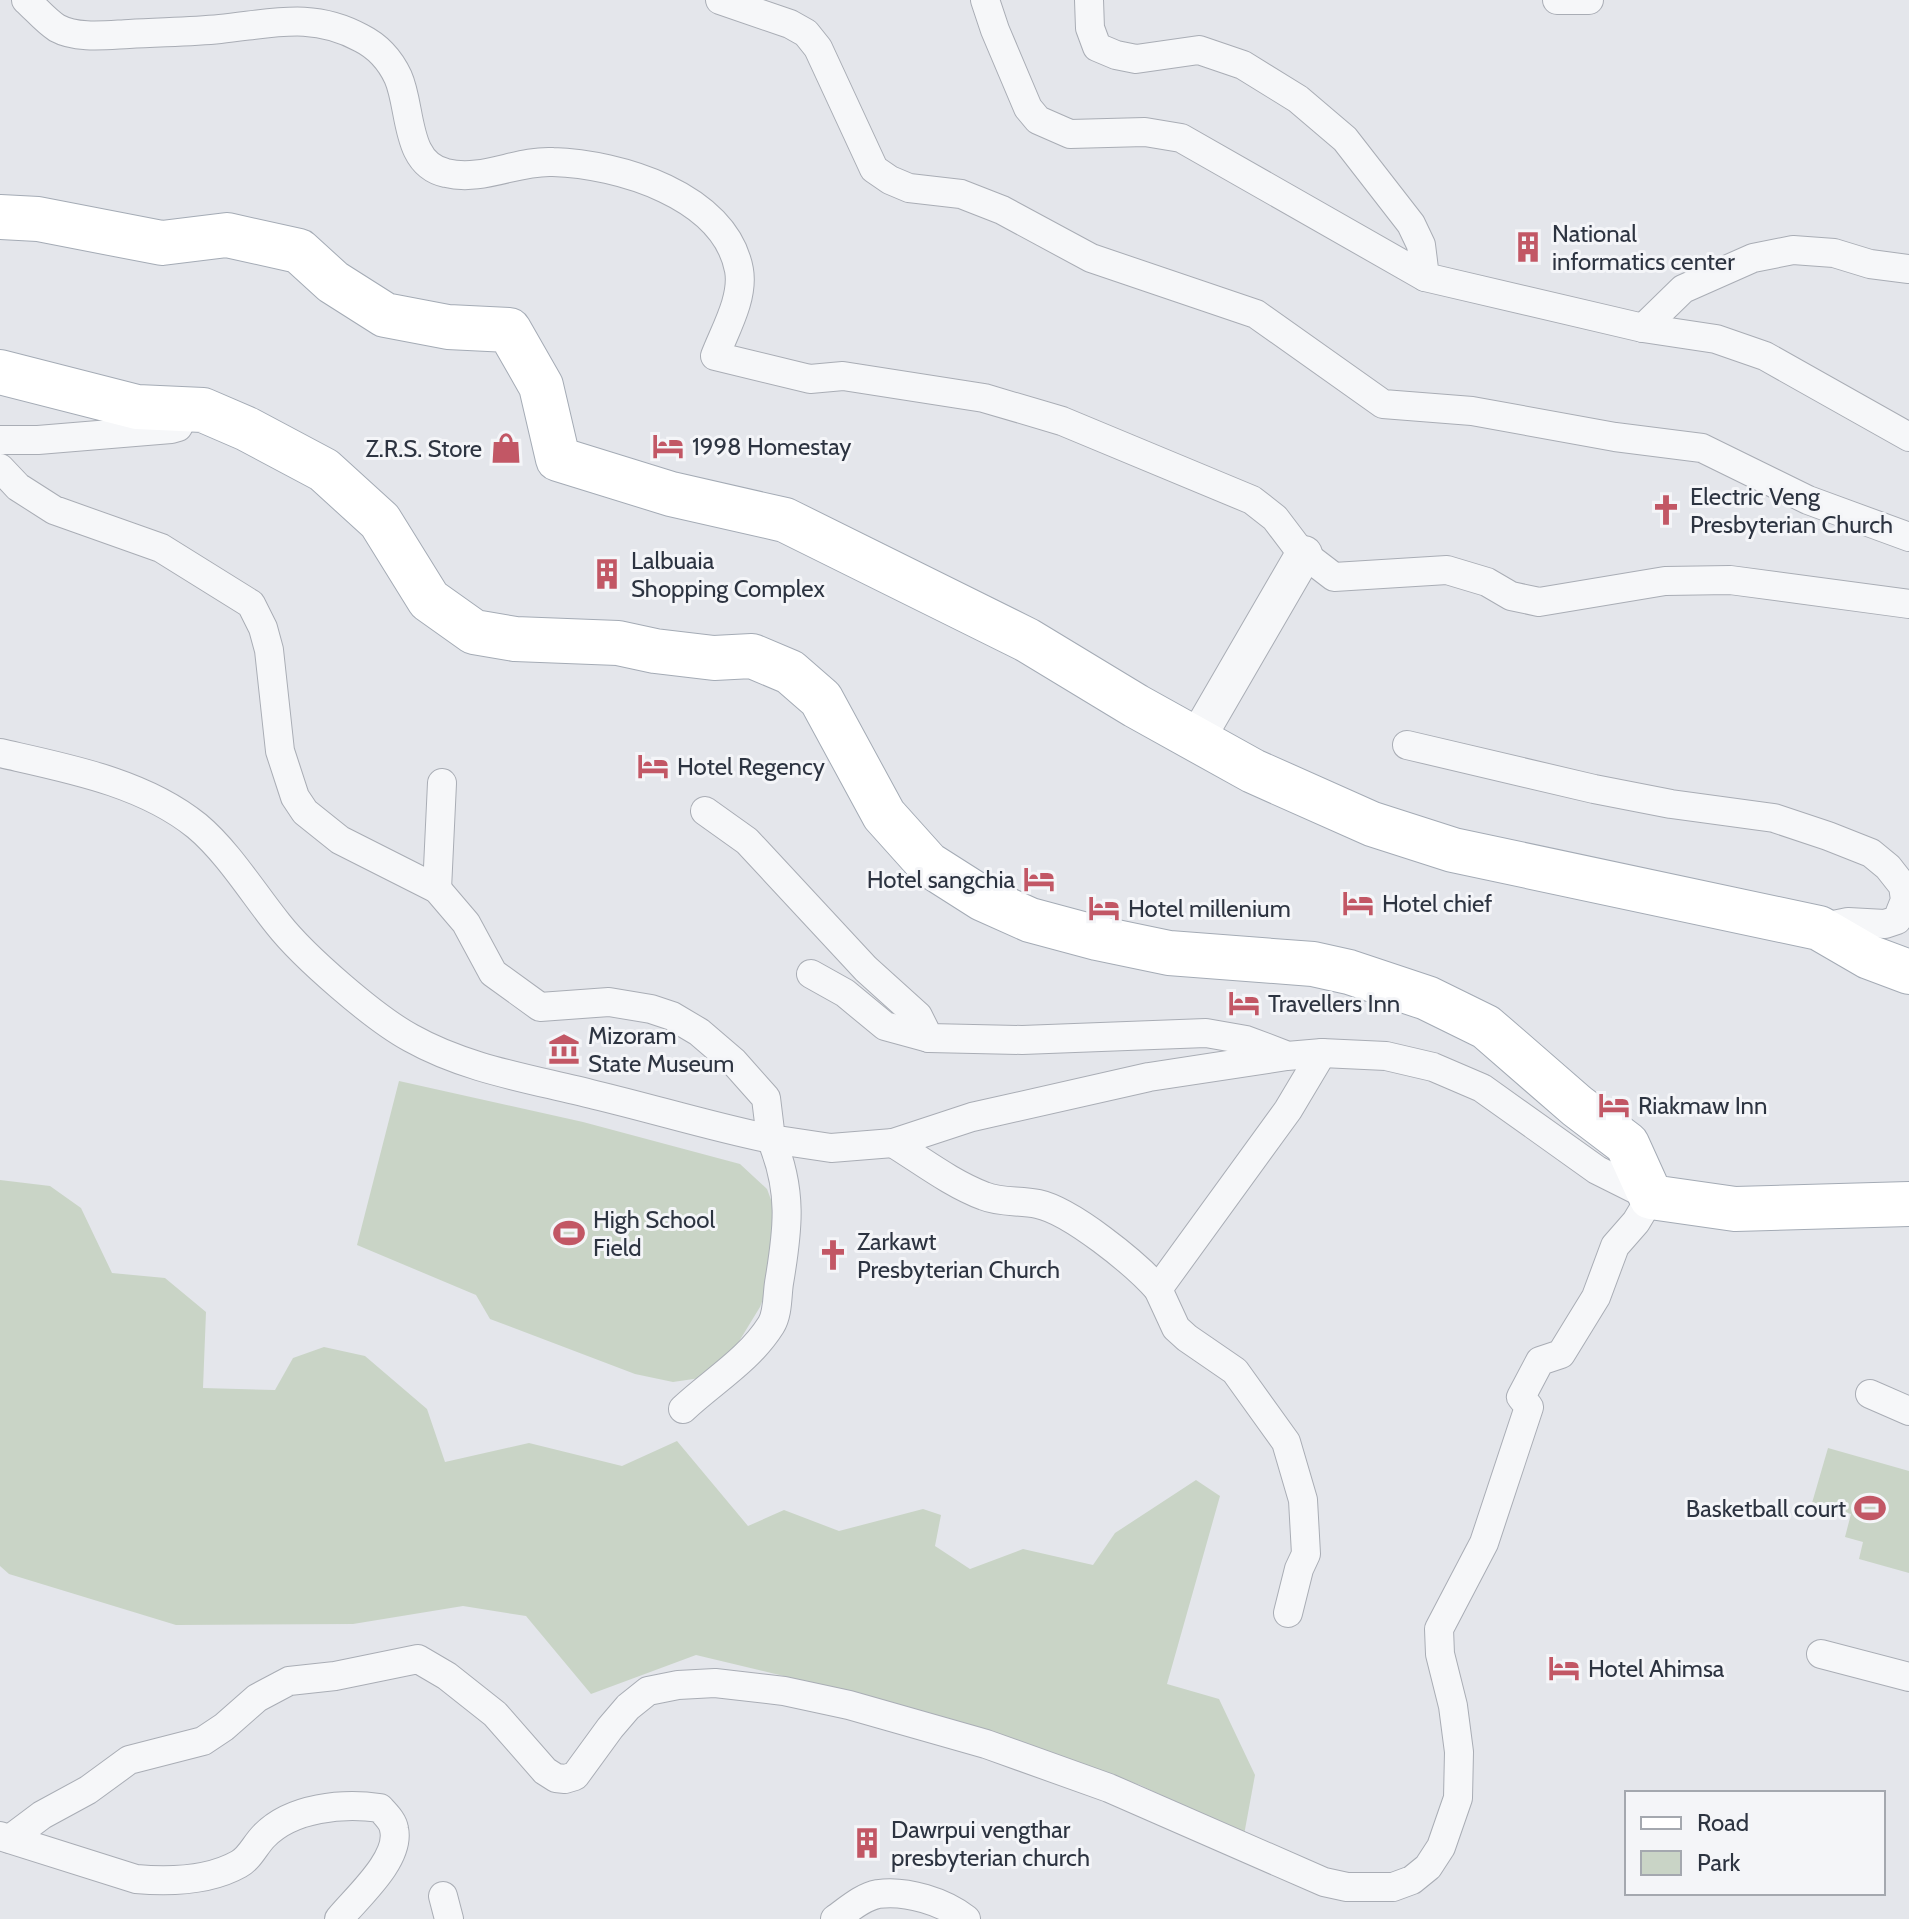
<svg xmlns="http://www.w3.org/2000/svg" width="1909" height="1919" viewBox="0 0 1909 1919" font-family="Cabin,sans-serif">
<rect width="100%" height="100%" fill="#e4e6eb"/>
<g fill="#c9d4c6">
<path d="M 399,1081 L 583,1122 L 740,1164 L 767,1189 L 779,1221 L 777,1261 L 760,1307 L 735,1348 L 707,1377 L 673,1382 L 635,1374 L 490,1319 L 476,1295 L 357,1245 Z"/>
<path d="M 0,1180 L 50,1186 L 81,1208 L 112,1273 L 165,1278 L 206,1312 L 203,1388 L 275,1390 L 293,1358 L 324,1347 L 365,1356 L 427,1409 L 445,1462 L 529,1443 L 622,1466 L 677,1441 L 748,1526 L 784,1510 L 839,1531 L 923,1509 L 941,1515 L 935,1546 L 970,1569 L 1023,1549 L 1093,1565 L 1115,1533 L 1196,1480 L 1220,1496 L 1167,1684 L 1219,1699 L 1255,1775 L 1244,1835 L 1140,1785 L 995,1738 L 850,1692 L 696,1655 L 591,1694 L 526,1616 L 463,1606 L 353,1624 L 176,1625 L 9,1574 L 0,1566 Z"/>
<path d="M 1828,1448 L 1909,1471 L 1909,1573 L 1859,1559 L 1863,1542 L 1845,1537 L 1851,1514 L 1812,1503 Z"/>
</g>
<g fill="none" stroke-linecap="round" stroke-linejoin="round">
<defs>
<g id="minor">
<path d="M 26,0 C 36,9 46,21 57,28 C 77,39 107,35 129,34 C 159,32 190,32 220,29 C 271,24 312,11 361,38 C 377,46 390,60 398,77 C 412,108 404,164 446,173 C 483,182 517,160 553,162 C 618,164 725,195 739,270 C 744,298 725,330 715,356 L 810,379 L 843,376 L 984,398 L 1062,421 L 1252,500 L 1275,518 L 1300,551 L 1334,577 L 1447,570 L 1487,582 L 1511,596 L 1539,602 L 1665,581 L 1730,580 L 1909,604"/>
<path d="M 720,0 L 790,24 L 806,33 L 818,48 L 874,169 L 890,180 L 909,188 L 961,194 L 1002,210 L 1091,258 L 1256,314 L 1383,404 L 1472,411 L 1615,437 L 1702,448 L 1808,500 L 1909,537"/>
<path d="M 985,0 L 995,30 L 1028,108 L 1038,120 L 1070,134 L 1145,132 L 1181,138 L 1425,277"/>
<path d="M 1089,0 L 1090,28 L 1097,47 L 1116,55 L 1136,59 L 1199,50 L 1243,65 L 1298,99 L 1345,139 L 1411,224 L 1421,245 L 1425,277 L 1643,328 L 1716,339 L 1765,356 L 1909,437"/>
<path d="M 1557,0 L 1589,0"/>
<path d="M 1643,328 L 1683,289 L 1753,258 L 1793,250 L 1834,253 L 1870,264 L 1909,269"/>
<path d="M 0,440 L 38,440 L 171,429 L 178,427 L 184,416"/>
<path d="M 0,468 L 18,487 L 54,510 L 161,548 L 251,604 L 263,628 L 269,650 L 280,751 L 295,797 L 305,812 L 340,840 L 437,889 L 466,923 L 493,973 L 540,1007 L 609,1002 L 651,1009 L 672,1016 L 699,1032 L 734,1062 L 766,1098 L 771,1139 L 831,1148 L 893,1143 L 972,1117 L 1149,1077 L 1287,1056 L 1322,1053 L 1386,1056 L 1433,1067 L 1482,1088 L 1597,1170 L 1651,1197 L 1636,1222 L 1615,1246 L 1596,1297 L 1561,1354 L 1540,1361 L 1521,1397 L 1529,1407 L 1484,1543 L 1439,1629 L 1440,1654 L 1453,1706 L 1459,1752 L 1458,1798 L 1441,1847 L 1428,1867 L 1412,1880 L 1393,1887 L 1347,1887 L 1324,1882 L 1109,1788 L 986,1744 L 849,1705 L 784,1691 L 715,1683 L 678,1685 L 648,1691 L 628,1707 L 610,1728 L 575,1776 L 565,1779 L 556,1778 L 545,1771 L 495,1714 L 447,1676 L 418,1659 L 335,1676 L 289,1681 L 257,1698 L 224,1727 L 203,1741 L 129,1760 L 88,1790 L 42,1815 L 10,1839"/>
<path d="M 1407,745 L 1594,789 L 1671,804 L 1774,818 L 1828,836 L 1871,853 L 1888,867 L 1903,886 L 1905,900 L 1897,920 L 1885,924 L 1848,922 L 1819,928"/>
<path d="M 0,753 C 66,768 143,782 197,826 C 228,852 253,893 278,924 C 304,957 374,1018 411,1038 C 468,1070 533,1079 595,1095 C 654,1109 712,1127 771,1139 C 793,1190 788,1230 779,1283 C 777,1296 778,1314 771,1325 C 749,1360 713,1381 683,1409"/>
<path d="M 705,811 L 747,841 L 866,969 L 918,1016 L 929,1038 L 1022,1040 L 1206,1033 L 1246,1040 L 1283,1054"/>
<path d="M 437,889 L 442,783"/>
<path d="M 811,974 L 845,993 L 885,1026 L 929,1038"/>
<path d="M 893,1143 C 922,1161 952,1184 984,1196 C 1001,1203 1020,1200 1038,1204 C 1071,1211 1135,1263 1158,1289"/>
<path d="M 1870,1394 L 1909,1411"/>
<path d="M 1288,1613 L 1299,1569 L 1306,1554 L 1303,1500 L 1286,1442 L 1235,1371 L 1187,1338 L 1176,1328 L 1158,1289 L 1288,1110 L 1322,1053"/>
<path d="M 1821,1654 L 1909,1677"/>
<path d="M 0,1836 L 136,1879 C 171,1882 209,1881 239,1864 C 250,1858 255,1845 264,1836 C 292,1807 343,1803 380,1808 C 385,1814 393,1821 394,1829 C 401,1859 357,1897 339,1919"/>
<path d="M 443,1896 L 449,1919"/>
<path d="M 835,1919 C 848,1910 862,1897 878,1894 C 907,1890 944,1902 966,1919"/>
</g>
<path id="tertiary" d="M 1191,736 L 1206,723 L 1304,554"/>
<g id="primary">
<path d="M 0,217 L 38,219 L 162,243 L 227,235 L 299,251 L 333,282 L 385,315 L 448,327 L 509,330 L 541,386 L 558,459 L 671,494 L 785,520 L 1027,640 L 1136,706 L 1253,771 L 1372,824 L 1453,850 L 1819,928 L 1869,957 L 1909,972"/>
<path d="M 0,372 L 137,407 L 203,410 L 247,429 L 324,470 L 380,521 L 429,600 L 474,632 L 515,639 L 618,643 L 655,651 L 714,658 L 752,656 L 790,672 L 821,699 L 884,815 L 928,864 L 983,899 L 1030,920 L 1097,938 L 1169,953 L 1313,964 L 1349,972 L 1427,998 L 1486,1027 L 1577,1106 L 1627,1144 L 1651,1197 L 1735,1209 L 1909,1204"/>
</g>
</defs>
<use href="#minor" stroke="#a9adb5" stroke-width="30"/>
<use href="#tertiary" stroke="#a9adb5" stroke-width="38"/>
<use href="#primary" stroke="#a4abb5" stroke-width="46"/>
<use href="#minor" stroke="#f6f7f9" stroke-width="28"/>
<use href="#tertiary" stroke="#f6f7f9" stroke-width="36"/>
<use href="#primary" stroke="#fff" stroke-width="44"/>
</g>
<defs>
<symbol id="building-bare" viewBox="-9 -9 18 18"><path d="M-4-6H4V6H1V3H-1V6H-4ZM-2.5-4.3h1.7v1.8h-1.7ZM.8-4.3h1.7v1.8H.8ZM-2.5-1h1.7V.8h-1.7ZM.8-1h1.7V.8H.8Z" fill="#c25765" stroke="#f4f5f8" stroke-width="2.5" paint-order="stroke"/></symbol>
<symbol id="hotel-bare" viewBox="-9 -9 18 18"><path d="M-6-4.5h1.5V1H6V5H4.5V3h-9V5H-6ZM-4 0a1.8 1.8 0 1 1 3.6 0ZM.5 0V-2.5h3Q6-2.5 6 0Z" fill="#c25765" stroke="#f4f5f8" stroke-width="2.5" paint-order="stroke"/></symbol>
<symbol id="shop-bare" viewBox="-9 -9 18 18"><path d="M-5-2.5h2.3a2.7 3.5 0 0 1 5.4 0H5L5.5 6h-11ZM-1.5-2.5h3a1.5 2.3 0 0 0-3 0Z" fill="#c25765" stroke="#f4f5f8" stroke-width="2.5" paint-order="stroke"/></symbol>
<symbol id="church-bare" viewBox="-9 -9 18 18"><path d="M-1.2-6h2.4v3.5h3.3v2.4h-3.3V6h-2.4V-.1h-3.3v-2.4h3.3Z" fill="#c25765" stroke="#f4f5f8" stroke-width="2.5" paint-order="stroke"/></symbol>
<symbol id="museum-bare" viewBox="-9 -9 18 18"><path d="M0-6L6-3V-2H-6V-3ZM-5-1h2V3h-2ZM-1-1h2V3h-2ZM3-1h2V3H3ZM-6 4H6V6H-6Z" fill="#c25765" stroke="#f4f5f8" stroke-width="2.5" paint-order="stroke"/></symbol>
<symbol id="stadium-bare" viewBox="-9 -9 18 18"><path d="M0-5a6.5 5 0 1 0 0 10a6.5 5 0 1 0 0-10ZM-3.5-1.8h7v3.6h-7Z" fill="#c25765" stroke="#f4f5f8" stroke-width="2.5" paint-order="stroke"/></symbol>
</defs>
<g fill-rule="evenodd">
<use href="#building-bare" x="1506" y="225" width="44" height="44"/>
<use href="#hotel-bare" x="646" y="424" width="44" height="44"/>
<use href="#shop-bare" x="484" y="426" width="44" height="44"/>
<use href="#church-bare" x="1644" y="488" width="44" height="44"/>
<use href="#building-bare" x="585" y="552" width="44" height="44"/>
<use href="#hotel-bare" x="631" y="744" width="44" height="44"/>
<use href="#hotel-bare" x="1017" y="857" width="44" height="44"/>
<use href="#hotel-bare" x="1336" y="881" width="44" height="44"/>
<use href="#hotel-bare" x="1082" y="886" width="44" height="44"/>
<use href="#hotel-bare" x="1222" y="981" width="44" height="44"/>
<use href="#museum-bare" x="542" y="1027" width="44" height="44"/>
<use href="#hotel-bare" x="1592" y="1083" width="44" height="44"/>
<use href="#stadium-bare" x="547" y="1211" width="44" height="44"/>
<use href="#church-bare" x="811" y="1233" width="44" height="44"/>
<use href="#stadium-bare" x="1848" y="1486" width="44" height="44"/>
<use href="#hotel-bare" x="1542" y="1646" width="44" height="44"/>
<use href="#building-bare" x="845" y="1821" width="44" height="44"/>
</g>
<g text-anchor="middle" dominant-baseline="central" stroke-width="6" stroke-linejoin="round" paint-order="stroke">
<g font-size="24" fill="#2d3441" stroke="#f4f5f8" text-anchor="start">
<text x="1552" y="233">National<tspan x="1552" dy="28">informatics center</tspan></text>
<text x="692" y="446">1998 Homestay</text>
<text x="482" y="448" text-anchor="end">Z.R.S. Store</text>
<text x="1690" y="496">Electric Veng<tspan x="1690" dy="28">Presbyterian Church</tspan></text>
<text x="631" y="560">Lalbuaia<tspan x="631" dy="28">Shopping Complex</tspan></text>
<text x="677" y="766">Hotel Regency</text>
<text x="1015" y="879" text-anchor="end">Hotel sangchia</text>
<text x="1382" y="903">Hotel chief</text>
<text x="1128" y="908">Hotel millenium</text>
<text x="1268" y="1003">Travellers Inn</text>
<text x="588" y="1035">Mizoram<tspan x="588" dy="28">State Museum</tspan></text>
<text x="1638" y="1105">Riakmaw Inn</text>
<text x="593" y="1219">High School<tspan x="593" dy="28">Field</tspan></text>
<text x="857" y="1241">Zarkawt<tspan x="857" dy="28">Presbyterian Church</tspan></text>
<text x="1846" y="1508" text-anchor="end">Basketball court</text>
<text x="1588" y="1668">Hotel Ahimsa</text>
<text x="891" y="1829">Dawrpui vengthar<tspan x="891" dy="28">presbyterian church</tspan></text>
</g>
</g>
<rect x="1625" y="1791" width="260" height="104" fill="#f4f5f8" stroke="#a4a8af" stroke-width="2"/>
<rect x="1641" y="1817" width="40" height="12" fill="#ffffff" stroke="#a4a8af" stroke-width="2"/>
<text x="1697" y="1831" font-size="24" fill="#2d3441">Road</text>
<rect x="1641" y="1851" width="40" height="24" fill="#c9d4c6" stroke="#a4a8af" stroke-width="2"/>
<text x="1697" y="1871" font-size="24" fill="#2d3441">Park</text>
</svg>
